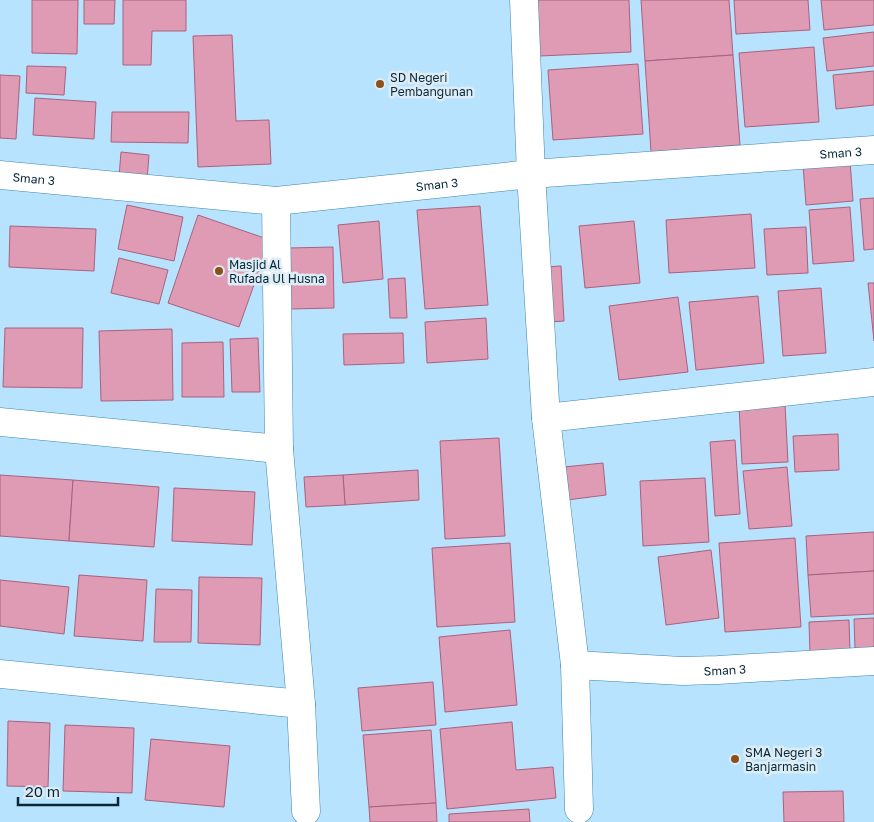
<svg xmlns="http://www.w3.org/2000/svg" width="874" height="822" viewBox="0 0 874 822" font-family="'Golos Text',sans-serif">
<rect width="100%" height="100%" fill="#b8e3fe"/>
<g fill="#df9ab4" stroke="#a8627e">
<path d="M 32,0 L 78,0 L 77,54 L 32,53 Z"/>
<path d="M 84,0 L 115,0 L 114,24 L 84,24 Z"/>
<path d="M 123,0 L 186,0 L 186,31 L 152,31 L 151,65 L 123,65 Z"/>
<path d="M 537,0 L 629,0 L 631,52 L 539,56 Z"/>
<path d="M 641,0 L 729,0 L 733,55 L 645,61 Z"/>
<path d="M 734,0 L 808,0 L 810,30 L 736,34 Z"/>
<path d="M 821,0 L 874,0 L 874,25 L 824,30 Z"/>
<path d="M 874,32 L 874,66 L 827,71 L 823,38 Z"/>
<path d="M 232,35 L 236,121 L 269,120 L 271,164 L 198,167 L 193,36 Z"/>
<path d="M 814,47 L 819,122 L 745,127 L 739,53 Z"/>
<path d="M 733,55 L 740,145 L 651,152 L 645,61 Z"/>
<path d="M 638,64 L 643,134 L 553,140 L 548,70 Z"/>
<path d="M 27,66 L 66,67 L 64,95 L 26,93 Z"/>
<path d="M 874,71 L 874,105 L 836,109 L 833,75 Z"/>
<path d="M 0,75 L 20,76 L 16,139 L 0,138 Z"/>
<path d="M 35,98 L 96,102 L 94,139 L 33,135 Z"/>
<path d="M 112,112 L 189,112 L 188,143 L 111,142 Z"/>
<path d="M 121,152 L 149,155 L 147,180 L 119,177 Z"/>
<path d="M 850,161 L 853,201 L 806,205 L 803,165 Z"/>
<path d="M 874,198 L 874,249 L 864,250 L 860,199 Z"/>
<path d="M 127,205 L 183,217 L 174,261 L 118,249 Z"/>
<path d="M 480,206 L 488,305 L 425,309 L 417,210 Z"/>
<path d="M 850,207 L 854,261 L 813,264 L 809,210 Z"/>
<path d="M 751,214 L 755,268 L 669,273 L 666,220 Z"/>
<path d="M 198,215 L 270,240 L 239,327 L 168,303 Z"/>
<path d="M 379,221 L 383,279 L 343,283 L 338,225 Z"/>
<path d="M 634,221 L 640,283 L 585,288 L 579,226 Z"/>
<path d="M 10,226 L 96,229 L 94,271 L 9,267 Z"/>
<path d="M 806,227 L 808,273 L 767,275 L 764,229 Z"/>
<path d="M 333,247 L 334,308 L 290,309 L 289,248 Z"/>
<path d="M 119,258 L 168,270 L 159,304 L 111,293 Z"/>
<path d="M 561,266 L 564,321 L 549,322 L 545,267 Z"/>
<path d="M 405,278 L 407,318 L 390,318 L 388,279 Z"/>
<path d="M 868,283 L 874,283 L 874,341 Z"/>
<path d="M 821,288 L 826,353 L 783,356 L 778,291 Z"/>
<path d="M 758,296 L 764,363 L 696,370 L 689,302 Z"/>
<path d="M 678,297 L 688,372 L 619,380 L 609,306 Z"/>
<path d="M 486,318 L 488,359 L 427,363 L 425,322 Z"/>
<path d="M 5,328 L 83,328 L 82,388 L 3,387 Z"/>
<path d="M 172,329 L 173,400 L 101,401 L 99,331 Z"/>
<path d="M 403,333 L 404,363 L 344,365 L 343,334 Z"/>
<path d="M 258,338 L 260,392 L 232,392 L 230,339 Z"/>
<path d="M 223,342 L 224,397 L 182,397 L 182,343 Z"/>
<path d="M 785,404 L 788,462 L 742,464 L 739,406 Z"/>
<path d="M 838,434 L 839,470 L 795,472 L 793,436 Z"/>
<path d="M 499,438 L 505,536 L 445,539 L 440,441 Z"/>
<path d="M 735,440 L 740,514 L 715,516 L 710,442 Z"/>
<path d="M 603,463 L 606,495 L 567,500 L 564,467 Z"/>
<path d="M 787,467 L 792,526 L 749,529 L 743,471 Z"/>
<path d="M 418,470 L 419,500 L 345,505 L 343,475 Z"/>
<path d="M 0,475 L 73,480 L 69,541 L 0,536 Z"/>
<path d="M 343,475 L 345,505 L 306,507 L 304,477 Z"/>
<path d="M 705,478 L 709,542 L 643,546 L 640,481 Z"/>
<path d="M 73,480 L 159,487 L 154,547 L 69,541 Z"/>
<path d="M 174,488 L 255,492 L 252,545 L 172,541 Z"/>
<path d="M 874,532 L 874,571 L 808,575 L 806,536 Z"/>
<path d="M 795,538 L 801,627 L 725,632 L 719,543 Z"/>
<path d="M 510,543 L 515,622 L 437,627 L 432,548 Z"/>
<path d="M 711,550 L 719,618 L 666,625 L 658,557 Z"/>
<path d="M 874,571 L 874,614 L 811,617 L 808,575 Z"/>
<path d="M 79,575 L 147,580 L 143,641 L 74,636 Z"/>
<path d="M 199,577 L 262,578 L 260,645 L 198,643 Z"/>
<path d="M 0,580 L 69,587 L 64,634 L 0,626 Z"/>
<path d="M 156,589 L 192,590 L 191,642 L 154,642 Z"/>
<path d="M 874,618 L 874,648 L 855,649 L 854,619 Z"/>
<path d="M 849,620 L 850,652 L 810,653 L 809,622 Z"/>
<path d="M 510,630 L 517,705 L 445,712 L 439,637 Z"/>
<path d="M 433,682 L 436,725 L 362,731 L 358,688 Z"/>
<path d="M 8,721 L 50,723 L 48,787 L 7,786 Z"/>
<path d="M 512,722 L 516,770 L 553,767 L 556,798 L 447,809 L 440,729 Z"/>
<path d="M 65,725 L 134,728 L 132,793 L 63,791 Z"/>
<path d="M 431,730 L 436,803 L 369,807 L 363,735 Z"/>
<path d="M 151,739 L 230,746 L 224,807 L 145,800 Z"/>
<path d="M 843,791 L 844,822 L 784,822 L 783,792 Z"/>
<path d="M 436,803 L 437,822 L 370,822 L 369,807 Z"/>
<path d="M 529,809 L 530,822 L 449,822 L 449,814 Z"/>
</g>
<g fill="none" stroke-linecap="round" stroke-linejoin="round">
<defs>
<g id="minor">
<path d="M 524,0 L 531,174 L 546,418 L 575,665 L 579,809"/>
<path id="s1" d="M 0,175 L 276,201 L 531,174 L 874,150"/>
<path d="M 276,201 L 279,449 L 301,704 L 306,811"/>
<path d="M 546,418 L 874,382"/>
<path d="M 0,422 L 279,449"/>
<path id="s2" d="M 575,665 L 682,671 L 718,670 L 874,661"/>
<path d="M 0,674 L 301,704"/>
</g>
</defs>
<use href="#minor" stroke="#3b86af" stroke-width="29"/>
<use href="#minor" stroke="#fff" stroke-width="28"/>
</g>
<g fill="#8f4f19" stroke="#deecf5" stroke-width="2">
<circle cx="380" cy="84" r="5"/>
<circle cx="219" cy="271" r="5"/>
<circle cx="735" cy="759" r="5"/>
</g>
<g text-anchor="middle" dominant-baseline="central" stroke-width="5" stroke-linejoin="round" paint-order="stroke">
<g font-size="12" fill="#082839" stroke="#deecf5" text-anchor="start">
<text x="390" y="77">SD Negeri<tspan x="390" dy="14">Pembangunan</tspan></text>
<text x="229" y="264">Masjid Al<tspan x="229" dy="14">Rufada Ul Husna</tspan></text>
<text x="745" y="752">SMA Negeri 3<tspan x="745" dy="14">Banjarmasin</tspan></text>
</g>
<g font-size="12" fill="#082839" stroke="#deecf5">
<text stroke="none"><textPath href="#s1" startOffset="844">Sman 3</textPath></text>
<text stroke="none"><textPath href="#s1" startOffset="34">Sman 3</textPath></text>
<text stroke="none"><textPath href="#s1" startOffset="439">Sman 3</textPath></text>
<text stroke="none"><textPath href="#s2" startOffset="150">Sman 3</textPath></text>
</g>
</g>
<path d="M18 797v8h100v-8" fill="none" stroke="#082839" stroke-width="2.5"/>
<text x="25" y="797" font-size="15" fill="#082839" stroke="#deecf5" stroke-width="4" paint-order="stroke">20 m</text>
</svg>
